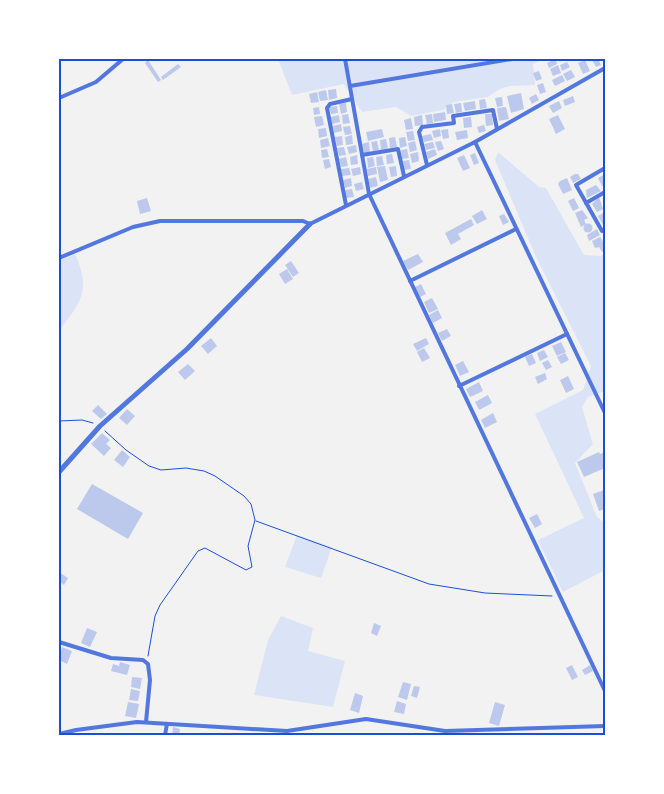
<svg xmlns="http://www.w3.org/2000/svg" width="664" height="794" viewBox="0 0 664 794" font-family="Jost,sans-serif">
<rect width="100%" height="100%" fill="#f2f2f2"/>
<g fill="#dbe4f7">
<path d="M 278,59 L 543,59 L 533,64 L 535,85 L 510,86 L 500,89 L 488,97 L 454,102 L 443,110 L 411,116 L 396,107 L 362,112 L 344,84 L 292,95 Z"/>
<path d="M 498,152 L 539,187 L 546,188 L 584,255 L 600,256 L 605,254 L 605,391 L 588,397 L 582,407 L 593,444 L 575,463 L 597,517 L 605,523 L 605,570 L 563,592 L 538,540 L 584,518 L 535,414 L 583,390 L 591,366 L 536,257 L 495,160 Z"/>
<path d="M 75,254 C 91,289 82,302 59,330 L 59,261 Z"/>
<path d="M 297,535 L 332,547 L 321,578 L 285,567 Z"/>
<path d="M 281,616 L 313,628 L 308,651 L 345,661 L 333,707 L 254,695 L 268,640 Z"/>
</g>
<g fill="#bdc9ec">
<path d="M 555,59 L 557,64 L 549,68 L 547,63 Z"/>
<path d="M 598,59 L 601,65 L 596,67 L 592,60 Z"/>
<path d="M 148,60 L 161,80 L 158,82 L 145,63 Z"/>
<path d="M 585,60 L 590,71 L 583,74 L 578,63 Z"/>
<path d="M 567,62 L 570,67 L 562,71 L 560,65 Z"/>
<path d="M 178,64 L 181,67 L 163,80 L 161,77 Z"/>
<path d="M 558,65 L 561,73 L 553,76 L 550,69 Z"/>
<path d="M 571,70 L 575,77 L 567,81 L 563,74 Z"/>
<path d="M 539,71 L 542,79 L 536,81 L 533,73 Z"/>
<path d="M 562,75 L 565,81 L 555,86 L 552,80 Z"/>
<path d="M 543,83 L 546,92 L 540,94 L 537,85 Z"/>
<path d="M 336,89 L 337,98 L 329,100 L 328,90 Z"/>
<path d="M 326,90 L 328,100 L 320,101 L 318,92 Z"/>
<path d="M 317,92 L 319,102 L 311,103 L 309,94 Z"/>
<path d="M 521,93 L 524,109 L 511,113 L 507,96 Z"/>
<path d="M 536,94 L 539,100 L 532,104 L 529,98 Z"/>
<path d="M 573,96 L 575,102 L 565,106 L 563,100 Z"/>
<path d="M 502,97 L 503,106 L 497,107 L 495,98 Z"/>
<path d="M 485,99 L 487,108 L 480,109 L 479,100 Z"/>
<path d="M 475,101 L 476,109 L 465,111 L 463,103 Z"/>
<path d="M 559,101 L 562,108 L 553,113 L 549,106 Z"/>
<path d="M 346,103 L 347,112 L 341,114 L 339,104 Z"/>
<path d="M 461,103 L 462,112 L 456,113 L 454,104 Z"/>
<path d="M 452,104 L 454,113 L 447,114 L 446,105 Z"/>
<path d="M 337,106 L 338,113 L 331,114 L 329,107 Z"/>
<path d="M 319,107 L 320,114 L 314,115 L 313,108 Z"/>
<path d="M 506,107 L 509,119 L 499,121 L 497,108 Z"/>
<path d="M 445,112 L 446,120 L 434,122 L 433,114 Z"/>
<path d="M 348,114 L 350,123 L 343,124 L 342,115 Z"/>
<path d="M 432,114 L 433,123 L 427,124 L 425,115 Z"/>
<path d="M 485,114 L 492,114 L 493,125 L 486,126 Z"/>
<path d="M 339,115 L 340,122 L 332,124 L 331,117 Z"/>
<path d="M 422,115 L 423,125 L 415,126 L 414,117 Z"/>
<path d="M 558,115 L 565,129 L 556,134 L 549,119 Z"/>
<path d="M 322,116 L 324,125 L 316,127 L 314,117 Z"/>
<path d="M 471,117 L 472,127 L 464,128 L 463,118 Z"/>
<path d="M 411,118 L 413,129 L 406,130 L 404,120 Z"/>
<path d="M 341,124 L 342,131 L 334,133 L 333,126 Z"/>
<path d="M 484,125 L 486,131 L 479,133 L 477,127 Z"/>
<path d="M 350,126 L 352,134 L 345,135 L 343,127 Z"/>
<path d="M 326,128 L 327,136 L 319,138 L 318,129 Z"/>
<path d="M 382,129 L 384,137 L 368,141 L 366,132 Z"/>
<path d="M 440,129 L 441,136 L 434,138 L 432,131 Z"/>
<path d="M 448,129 L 449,138 L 443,139 L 441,130 Z"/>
<path d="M 467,130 L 468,138 L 457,140 L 455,132 Z"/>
<path d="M 413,131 L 415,140 L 408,141 L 406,132 Z"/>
<path d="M 431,134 L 433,140 L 424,142 L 422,136 Z"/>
<path d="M 352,135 L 353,144 L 346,145 L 345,137 Z"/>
<path d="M 342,136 L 343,145 L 337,146 L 335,137 Z"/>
<path d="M 395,137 L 397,147 L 390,148 L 389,138 Z"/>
<path d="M 405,137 L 407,146 L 400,148 L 399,138 Z"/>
<path d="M 328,138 L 330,146 L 321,148 L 320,140 Z"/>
<path d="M 386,139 L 388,148 L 381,150 L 380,140 Z"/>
<path d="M 377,141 L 379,150 L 373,151 L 371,142 Z"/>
<path d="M 415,141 L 417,150 L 410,152 L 408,143 Z"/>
<path d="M 441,141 L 444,149 L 438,151 L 437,148 L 440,147 L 437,148 L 435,142 Z"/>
<path d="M 369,142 L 370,152 L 364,153 L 362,144 Z"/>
<path d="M 433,142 L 435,148 L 426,150 L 424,144 Z"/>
<path d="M 356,145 L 357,152 L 349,154 L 347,147 Z"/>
<path d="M 344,147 L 346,155 L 339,156 L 337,148 Z"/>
<path d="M 327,149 L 329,157 L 322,158 L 321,150 Z"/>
<path d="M 407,149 L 409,158 L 402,159 L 401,150 Z"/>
<path d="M 435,149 L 437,155 L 428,159 L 426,152 Z"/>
<path d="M 418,152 L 419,161 L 412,163 L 410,154 Z"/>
<path d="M 475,153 L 479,163 L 474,165 L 470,155 Z"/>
<path d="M 392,154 L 394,163 L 387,164 L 386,155 Z"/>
<path d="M 357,155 L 358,164 L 351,165 L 350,157 Z"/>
<path d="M 464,155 L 470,168 L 463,171 L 457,158 Z"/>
<path d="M 382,156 L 384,165 L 377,166 L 376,157 Z"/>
<path d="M 346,157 L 348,166 L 341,167 L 339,159 Z"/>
<path d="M 373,157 L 375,166 L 368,168 L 367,158 Z"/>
<path d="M 329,159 L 331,167 L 325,169 L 323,160 Z"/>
<path d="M 409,160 L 411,169 L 404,170 L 403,161 Z"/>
<path d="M 385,166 L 388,180 L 380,182 L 377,167 Z"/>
<path d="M 396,166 L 397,176 L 391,177 L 389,167 Z"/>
<path d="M 360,167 L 361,174 L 353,176 L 351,169 Z"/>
<path d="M 376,167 L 377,174 L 368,176 L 367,169 Z"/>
<path d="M 349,168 L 351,175 L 342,176 L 341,169 Z"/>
<path d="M 575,174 L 578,174 L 581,179 L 573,183 L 570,177 Z"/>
<path d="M 605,174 L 605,184 L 602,186 L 598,178 Z"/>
<path d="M 376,177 L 378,186 L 370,188 L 368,179 Z"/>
<path d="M 351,178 L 352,186 L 345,188 L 343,180 Z"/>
<path d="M 567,178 L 572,190 L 563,194 L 558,184 L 560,181 Z"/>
<path d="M 362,182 L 364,189 L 356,191 L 354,184 Z"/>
<path d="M 596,185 L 601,191 L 587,198 L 586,190 Z"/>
<path d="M 352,189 L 354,197 L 346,198 L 345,190 Z"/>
<path d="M 599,197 L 603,209 L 597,212 L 592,204 Z"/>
<path d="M 147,198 L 151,211 L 140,214 L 137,201 Z"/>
<path d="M 574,198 L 579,208 L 573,211 L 568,201 Z"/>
<path d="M 482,210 L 487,219 L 477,224 L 472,216 Z"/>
<path d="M 582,210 L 588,218 L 584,220 L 586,224 L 581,227 L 575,213 Z"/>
<path d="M 605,212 L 605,224 L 603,225 L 598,216 Z"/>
<path d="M 504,214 L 509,222 L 503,225 L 499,216 Z"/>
<path d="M 471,219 L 474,225 L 458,234 L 461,239 L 451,245 L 445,233 Z"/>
<circle cx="588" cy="228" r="4.5"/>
<path d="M 597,229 L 600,235 L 589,241 L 587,235 Z"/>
<path d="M 600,237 L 605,244 L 605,250 L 602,252 L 599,247 L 595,248 L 592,241 Z"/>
<path d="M 418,254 L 423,262 L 408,270 L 403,261 Z"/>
<path d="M 291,261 L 299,273 L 293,277 L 285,265 Z"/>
<path d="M 287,269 L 293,279 L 285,284 L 279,274 Z"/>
<path d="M 421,284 L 426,294 L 420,297 L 415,287 Z"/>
<path d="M 432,298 L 438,309 L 429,313 L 424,302 Z"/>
<path d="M 438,310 L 442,318 L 433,323 L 429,315 Z"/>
<path d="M 447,329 L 451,336 L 442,341 L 438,333 Z"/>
<path d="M 211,338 L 217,346 L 208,354 L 201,346 Z"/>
<path d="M 426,338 L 429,344 L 417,351 L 413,344 Z"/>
<path d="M 561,342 L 566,352 L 557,356 L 552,346 Z"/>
<path d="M 424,348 L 430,358 L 422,362 L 417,352 Z"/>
<path d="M 544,350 L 548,357 L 540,361 L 537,353 Z"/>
<path d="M 565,353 L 569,360 L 561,364 L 557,357 Z"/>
<path d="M 532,354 L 536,363 L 529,366 L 525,357 Z"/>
<path d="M 548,360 L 552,367 L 546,370 L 542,363 Z"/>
<path d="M 463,361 L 469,372 L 460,376 L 455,365 Z"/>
<path d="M 188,364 L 195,371 L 185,380 L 178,372 Z"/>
<path d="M 545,373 L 547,379 L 538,384 L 535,377 Z"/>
<path d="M 568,376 L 574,389 L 566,393 L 560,380 Z"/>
<path d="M 479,382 L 483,391 L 470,397 L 466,389 Z"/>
<path d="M 488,395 L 492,403 L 479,410 L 475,402 Z"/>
<path d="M 98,405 L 107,414 L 101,419 L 92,411 Z"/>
<path d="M 127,409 L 135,416 L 127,425 L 119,418 Z"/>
<path d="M 493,413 L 497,422 L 485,428 L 481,420 Z"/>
<path d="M 102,433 L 110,440 L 106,444 L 111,448 L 104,456 L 91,444 Z"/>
<path d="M 122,450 L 130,457 L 123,467 L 114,460 Z"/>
<path d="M 599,452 L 600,454 L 605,452 L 605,468 L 584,477 L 577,462 Z"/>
<path d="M 92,484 L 143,513 L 128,539 L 77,509 Z"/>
<path d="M 604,490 L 605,509 L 599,511 L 593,494 Z"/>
<path d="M 537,514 L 542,524 L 535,528 L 529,518 Z"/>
<path d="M 59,572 L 68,578 L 64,585 L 59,581 Z"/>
<path d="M 374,623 L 381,626 L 377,636 L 371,633 Z"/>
<path d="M 87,628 L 97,632 L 90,647 L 81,643 Z"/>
<path d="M 62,647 L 72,651 L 67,664 L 59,660 Z"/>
<path d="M 120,662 L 130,665 L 127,675 L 111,671 L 113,664 L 119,666 Z"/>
<path d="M 572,665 L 578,677 L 572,680 L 566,668 Z"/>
<path d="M 590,665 L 593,671 L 585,675 L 582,670 Z"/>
<path d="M 132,677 L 142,678 L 140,689 L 131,687 Z"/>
<path d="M 403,682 L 411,684 L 407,700 L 398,697 Z"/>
<path d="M 414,686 L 420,687 L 417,698 L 411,696 Z"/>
<path d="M 131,689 L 140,691 L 138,701 L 129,700 Z"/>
<path d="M 355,693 L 363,696 L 359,713 L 350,710 Z"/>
<path d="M 397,701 L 406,704 L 404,714 L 394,712 Z"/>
<path d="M 128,702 L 139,704 L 136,718 L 125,716 Z"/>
<path d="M 495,702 L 505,705 L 499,726 L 489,723 Z"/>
<path d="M 173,727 L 180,729 L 179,735 L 172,735 Z"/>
</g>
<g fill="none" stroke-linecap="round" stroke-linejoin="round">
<g stroke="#1d4ed8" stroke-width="1">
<path d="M 59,421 L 82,420 L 93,423"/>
<path d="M 105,431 L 126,450 L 149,466 L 161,470 L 186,468 L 204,471 L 215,476 L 244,496 L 251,504 L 255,520 L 248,546 L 252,567 L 246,570 L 205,548 L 198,551 L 160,605 L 155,616 L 148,656"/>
<path d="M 256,521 L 429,584 L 485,593 L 552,596"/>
</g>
<g stroke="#5277de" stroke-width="4">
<path d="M 345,59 L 369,194 L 605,691"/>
<path d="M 350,86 L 512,59"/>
<path d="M 59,98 L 96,82 L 123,59"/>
<path d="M 475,142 L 605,413"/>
<path d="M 362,155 L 398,149 L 404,176"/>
<path d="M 427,165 L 419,132 L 422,127 L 454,123 L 453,116 L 493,110 L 497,129"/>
<path d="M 605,168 L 576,185 L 602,231 L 605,229"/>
<path d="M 586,203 L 605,192"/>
<path d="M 346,205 L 327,108 L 330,104 L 352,99"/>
<path d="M 59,258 L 133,227 L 160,221 L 303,221 L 310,224 L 475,142 L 605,68"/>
<path d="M 410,281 L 516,229"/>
<path d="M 459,386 L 567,334"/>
<path d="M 59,642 L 111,658 L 143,660 L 148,664 L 150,680 L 146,722"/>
<path d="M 59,734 L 76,730 L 137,722 L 287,731 L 366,719 L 445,731 L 605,726"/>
<path d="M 165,735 L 167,724"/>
</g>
<path stroke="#5277de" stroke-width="5" d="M 59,472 L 100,426 L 187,349 L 310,224"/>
</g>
<rect width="664" height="794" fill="none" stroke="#ffffff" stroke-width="120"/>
<rect x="60" y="60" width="544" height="674" fill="none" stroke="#1d4ed8" stroke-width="2"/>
</svg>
